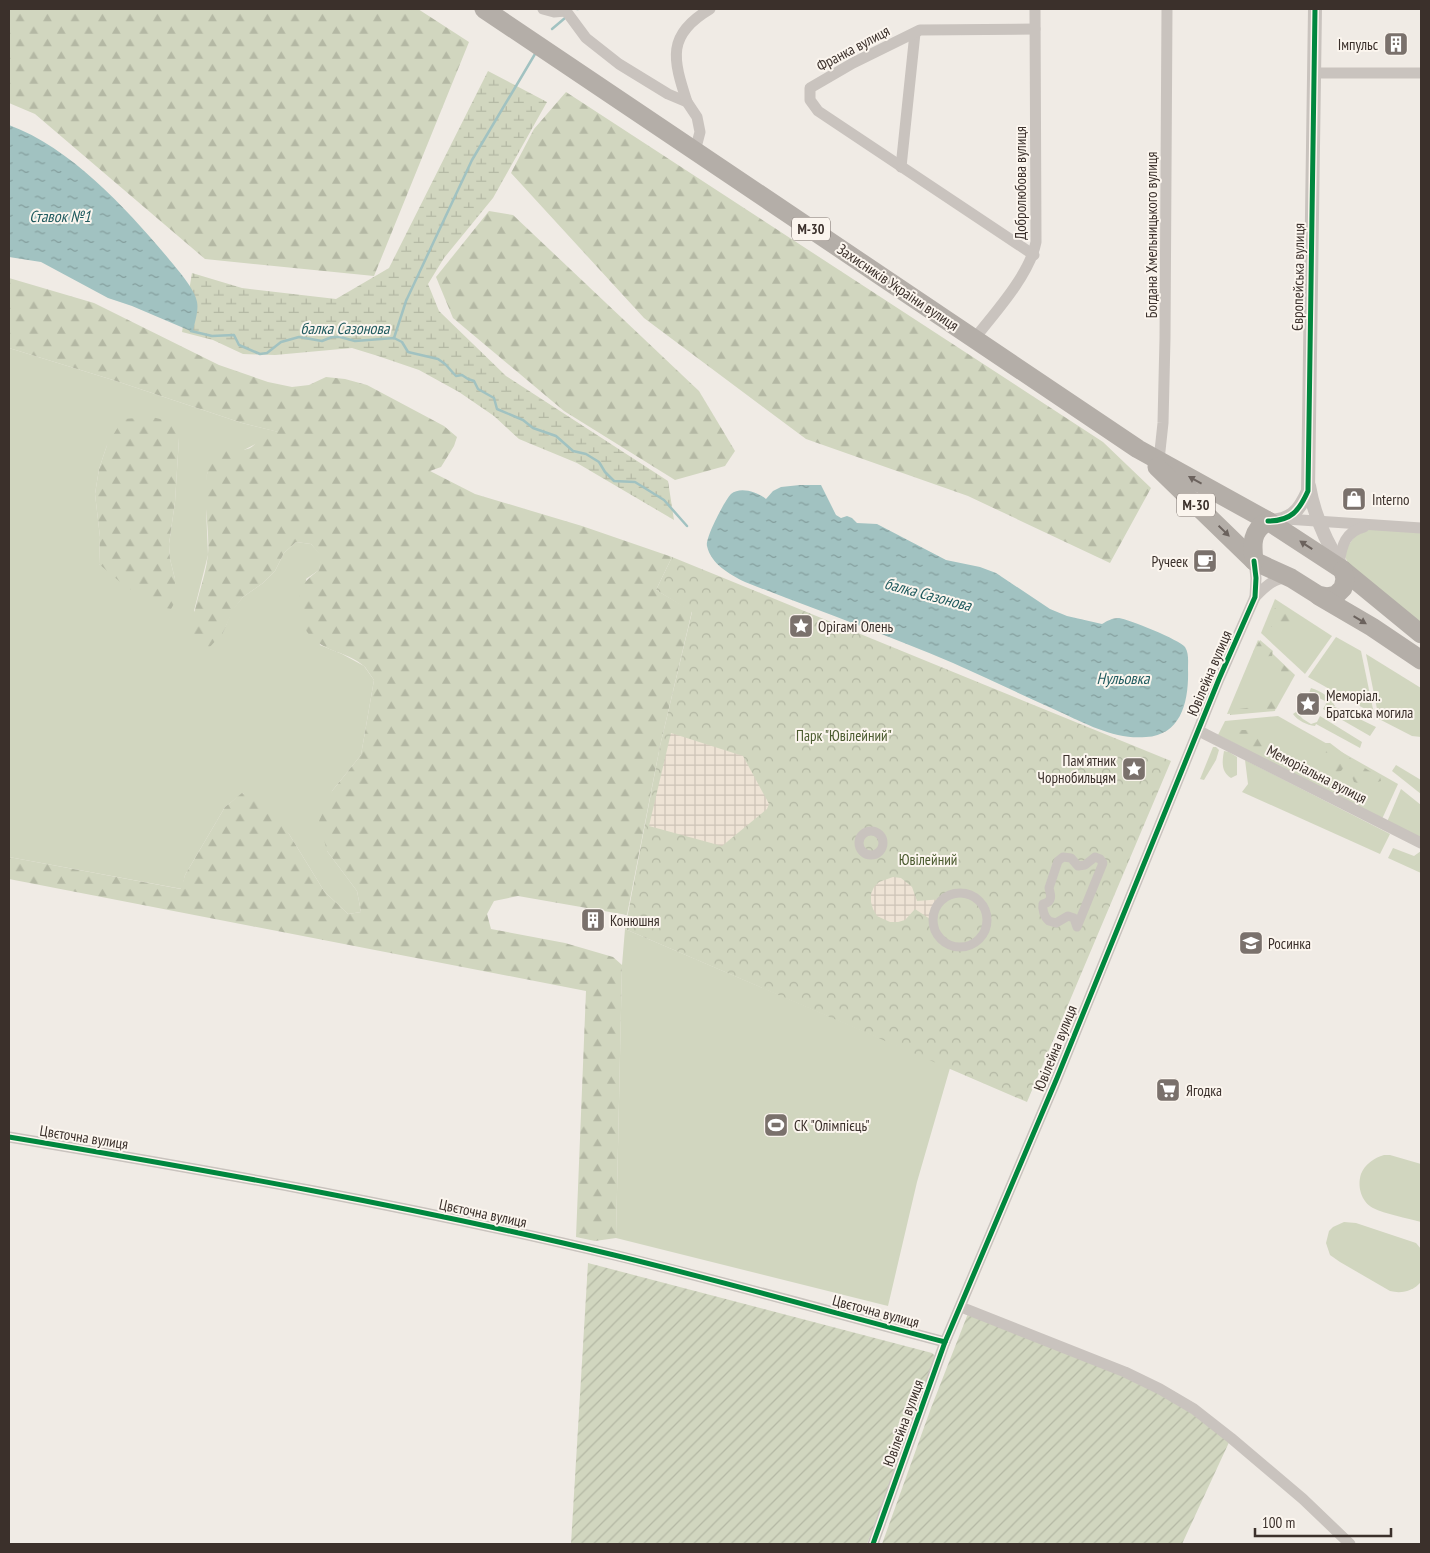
<svg xmlns="http://www.w3.org/2000/svg" width="1430" height="1553" viewBox="0 0 1430 1553" font-family="'PT Sans Narrow',sans-serif">
<defs>
<pattern id="forest-firs" width="22" height="20" patternUnits="userSpaceOnUse" patternTransform="scale(1.25)"><rect width="22" height="20" fill="#d1d6bf"/><path d="M5 1l3.5 6h-7zM16 11l3.5 6h-7z" fill="#b4b8a4"/></pattern>
<pattern id="wetland-marsh" width="20" height="14" patternUnits="userSpaceOnUse" patternTransform="scale(1.25)"><rect width="20" height="14" fill="#d1d6bf"/><path d="M1 5h8M5 5V1M11 12h8M15 12V8" fill="none" stroke="#b4b8a4"/></pattern>
<pattern id="park-crowns" width="20" height="18" patternUnits="userSpaceOnUse" patternTransform="scale(1.25)"><rect width="20" height="18" fill="#d1d6bf"/><path d="M2 6a3 3 0 1 1 6 0M12 15a3 3 0 1 1 6 0" fill="none" stroke="#b4b8a4"/></pattern>
<pattern id="garden-furrows" width="10" height="10" patternUnits="userSpaceOnUse" patternTransform="scale(1.25)"><rect width="10" height="10" fill="#d1d6bf"/><path d="M-1 1l2-2M0 10L10 0M9 11l2-2" fill="none" stroke="#b4b8a4"/></pattern>
<pattern id="plaza-grid" width="8" height="8" patternUnits="userSpaceOnUse" patternTransform="scale(1.25)"><rect width="8" height="8" fill="#eee3d5"/><path d="M0 4h8M4 0v8" fill="none" stroke="#cdc3b7"/></pattern>
<pattern id="water-ripples" width="26" height="14" patternUnits="userSpaceOnUse" patternTransform="scale(1.25)"><rect width="26" height="14" fill="#a1c2c1"/><path d="M2 4q2-2 4 0t4 0M15 11q2-2 4 0t4 0" fill="none" stroke="#849e9d"/></pattern>
</defs>
<rect width="100%" height="100%" fill="#f0ebe5"/>
<g fill="#d1d6bf" fill-rule="evenodd">
<path d="M 9,348 L 113,380 L 242,423 L 279,432 L 242,451 L 207,473 L 206,508 L 208,555 L 194,611 L 223,633 L 232,610 L 243,597 L 263,583 L 275,571 L 284,553 L 296,542 L 311,544 L 322,556 L 319,570 L 306,579 L 320,645 L 342,654 L 364,666 L 374,680 L 361,755 L 332,791 L 327,851 L 357,891 L 361,912 L 348,914 L 324,891 L 289,834 L 243,793 L 225,807 L 185,875 L 182,889 L 9,857 ZM 179,438 L 175,502 L 169,544 L 170,559 L 175,579 L 175,602 L 99,564 L 100,537 L 95,494 L 99,469 L 107,445 Z"/>
<path d="M 1375,527 L 1421,529 L 1421,623 L 1348,563 L 1343,553 L 1355,536 Z"/>
<path d="M 1275,599 L 1332,636 L 1305,674 L 1261,633 Z"/>
<path d="M 1336,637 L 1361,651 L 1374,714 L 1308,677 Z"/>
<path d="M 1258,640 L 1295,675 L 1276,709 L 1227,714 Z"/>
<path d="M 1366,654 L 1421,688 L 1421,737 L 1412,736 L 1379,719 Z"/>
<path d="M 1311,688 C 1321,691 1329,696 1335,706 L 1333,706 L 1376,727 L 1370,736 L 1323,709 L 1327,702 L 1309,693 Z"/>
<path d="M 1296,712 L 1303,719 L 1311,724 L 1317,722 L 1320,716 L 1362,742 L 1360,748 L 1316,724 L 1315,726 C 1307,725 1298,721 1293,714 Z"/>
<path d="M 1278,716 L 1398,784 L 1382,819 L 1218,735 L 1225,721 Z"/>
<path d="M 1213,747 L 1216,747 L 1219,750 L 1216,760 L 1204,780 L 1200,779 Z"/>
<path d="M 1224,751 L 1229,752 L 1237,757 L 1237,775 L 1231,778 C 1221,772 1222,762 1224,751 Z"/>
<path d="M 1245,760 L 1390,834 L 1380,854 L 1242,792 L 1248,784 Z"/>
<path d="M 1396,765 L 1421,780 L 1421,794 L 1392,771 Z"/>
<path d="M 1401,789 L 1421,805 L 1421,838 L 1387,822 Z"/>
<path d="M 1393,848 L 1414,856 L 1421,851 L 1421,873 L 1388,858 Z"/>
<path d="M 625,929 L 950,1068 L 917,1182 L 888,1306 L 616,1238 L 622,965 Z"/>
<path d="M 1384,1155 L 1390,1155 L 1421,1164 L 1421,1222 C 1407,1218 1385,1214 1373,1208 C 1361,1202 1357,1186 1361,1174 C 1365,1164 1374,1158 1384,1155 Z"/>
<path d="M 1344,1222 L 1356,1223 L 1416,1243 L 1421,1249 L 1421,1282 C 1413,1291 1402,1294 1390,1291 L 1340,1262 L 1330,1255 L 1326,1243 L 1329,1231 L 1333,1227 Z"/>
</g>
<g fill="url(#forest-firs)">
<path d="M 9,9 L 418,9 L 469,42 L 374,276 L 205,259 L 35,114 L 9,103 Z"/>
<path d="M 566,92 L 1103,442 L 1151,488 L 1110,563 L 968,496 L 806,439 L 644,318 L 511,173 L 534,129 Z"/>
<path d="M 489,211 L 513,215 L 699,391 L 735,451 L 725,466 L 675,480 L 564,411 L 453,318 L 436,277 Z"/>
<path d="M 9,278 L 94,303 L 219,365 L 268,382 L 292,387 L 309,385 L 326,377 L 345,379 L 367,385 L 444,426 L 457,437 L 454,446 L 441,467 L 430,471 L 475,494 L 582,526 L 672,557 L 656,590 L 692,611 L 660,746 L 627,915 L 518,896 L 494,901 L 487,914 L 491,929 L 565,943 L 613,957 L 622,965 L 616,1238 L 595,1241 L 576,1237 L 586,991 L 9,879 L 9,857 L 181,889 L 185,875 L 225,807 L 242,793 L 261,798 L 289,834 L 324,891 L 348,914 L 361,912 L 357,891 L 327,851 L 319,821 L 332,791 L 361,755 L 374,680 C 371,676 368,671 365,667 C 346,649 319,654 304,627 C 299,619 298,615 299,605 C 300,586 304,581 319,570 L 321,556 L 311,544 L 296,542 L 284,553 L 275,571 L 263,583 L 243,597 L 233,610 L 223,633 L 206,651 L 195,651 C 185,619 205,587 208,554 C 210,528 202,500 207,474 C 210,461 218,455 228,448 C 244,452 252,451 261,436 L 278,432 L 242,423 L 113,380 L 9,348 Z"/>
<path d="M 152,417 L 172,422 L 179,438 L 175,502 L 169,544 L 170,559 L 175,579 L 175,602 L 171,609 L 154,606 L 119,581 L 99,564 L 100,537 L 95,494 L 99,469 L 107,445 L 123,419 Z"/>
<path d="M 1275,608 L 1281,609 L 1295,615 L 1297,622 L 1271,627 L 1268,620 Z"/>
<path d="M 1260,640 L 1273,651 L 1272,656 L 1256,657 L 1253,652 Z"/>
<path d="M 1283,664 L 1293,675 L 1289,685 L 1281,679 L 1281,668 Z"/>
<path d="M 1263,697 L 1277,702 L 1275,711 L 1230,715 L 1231,706 L 1237,704 L 1239,709 L 1260,706 L 1264,704 L 1258,699 Z"/>
<path d="M 1234,726 L 1238,726 L 1241,730 L 1249,730 L 1250,733 C 1257,734 1262,734 1268,736 L 1271,739 L 1264,761 L 1243,751 L 1241,745 L 1234,742 L 1230,736 L 1231,730 Z"/>
<path d="M 1320,743 L 1330,743 L 1351,759 L 1341,771 L 1335,773 L 1333,770 L 1333,765 L 1339,757 L 1319,750 Z"/>
<path d="M 1357,766 C 1366,767 1372,773 1380,777 L 1381,781 L 1374,783 L 1369,786 L 1354,782 L 1352,777 Z"/>
</g>
<path fill="url(#wetland-marsh)" d="M 488,71 L 547,102 L 493,198 L 444,258 L 428,284 L 439,311 L 506,376 L 668,481 L 674,520 L 577,463 L 519,439 L 494,416 L 459,392 L 419,370 L 378,356 L 352,348 L 275,355 L 243,354 L 213,340 L 182,332 L 192,273 L 242,288 L 336,299 L 389,268 Z"/>
<path fill="url(#park-crowns)" d="M 672,557 L 1171,761 L 1027,1102 L 625,929 L 660,746 L 692,612 L 656,590 Z"/>
<g fill="url(#garden-furrows)">
<path d="M 588,1263 L 932,1353 L 936,1357 L 899,1461 L 867,1544 L 571,1544 Z"/>
<path d="M 969,1311 L 1125,1372 L 1231,1438 L 1182,1544 L 882,1544 L 931,1408 Z"/>
</g>
<g fill="url(#plaza-grid)">
<path d="M 671,733 L 743,756 L 769,804 L 767,809 L 722,846 L 649,826 Z"/>
<path d="M 893,877 L 901,878 L 912,887 L 917,901 L 943,899 L 935,909 L 933,921 L 915,909 L 905,920 L 898,922 L 890,922 L 877,916 L 873,909 L 871,902 L 871,894 L 874,887 L 879,882 Z"/>
</g>
<g fill="url(#water-ripples)">
<path d="M 9,125 C 71,148 126,208 168,258 C 177,269 195,289 197,302 C 199,311 194,324 193,332 L 132,306 L 108,298 L 41,262 L 9,257 Z"/>
<path d="M 800,485 L 821,485 L 836,515 L 841,518 L 847,516 L 852,518 L 857,523 L 877,524 L 946,560 L 980,567 L 996,573 L 1050,609 L 1067,616 L 1102,624 C 1107,621 1112,618 1119,618 C 1128,619 1180,640 1185,647 C 1189,653 1188,662 1188,669 C 1189,700 1182,735 1146,737 C 1116,740 1086,724 1060,712 C 1024,696 989,679 953,663 C 884,634 814,609 745,582 C 729,574 711,564 707,546 C 705,538 725,500 731,494 C 740,486 758,492 766,499 L 773,491 L 781,487 Z"/>
</g>
<g fill="none" stroke-linecap="round" stroke-linejoin="round">
<g stroke="#a1c2c1" stroke-width="2.5">
<path d="M 577,9 L 578,9"/>
<path d="M 552,29 L 565,18"/>
<path d="M 191,331 L 212,336 L 234,335 L 239,345 L 260,354 L 267,353 L 281,342 L 299,337 L 322,341 L 332,337 L 340,337 L 355,341 L 394,338 L 402,342 L 408,352 L 438,359 L 445,364 L 456,376 L 462,375 L 468,379 L 474,381 L 478,389 L 494,398 L 497,409 L 523,420 L 533,428 L 556,436 L 573,451 L 586,454 L 599,462 L 605,472 L 614,481 L 635,482 L 664,500 L 687,526"/>
<path d="M 394,338 L 406,301 L 472,160 L 535,54"/>
</g>
<g stroke="#c9c3be" stroke-width="9">
<circle cx="871" cy="843" r="12"/>
<path d="M 1063,857 L 1071,858 L 1078,866 L 1085,865 L 1095,857 L 1100,859 L 1103,863 L 1077,927 L 1074,918 L 1068,916 L 1056,923 L 1049,921 C 1044,917 1042,909 1043,904 C 1053,902 1051,895 1049,888 L 1058,861 Z"/>
<circle cx="960" cy="920" r="27"/>
</g>
<g stroke="#c9c3be" stroke-width="11">
<path d="M 543,9 L 554,12 L 566,11"/>
<path d="M 566,11 L 586,38 L 619,64 L 668,94 L 687,102 L 697,117 L 700,132 L 695,151"/>
<path d="M 1314,73 L 1421,73"/>
<path d="M 687,102 C 673,59 666,35 710,9"/>
<path d="M 901,167 L 915,33"/>
<path d="M 1034,255 L 818,111 L 810,100 L 810,88 L 853,63 L 920,30 L 1035,29"/>
<path d="M 974,339 C 995,313 1030,274 1036,242 L 1035,9"/>
<path d="M 1159,460 L 1163,423 L 1165,338 L 1167,9"/>
<path d="M 1286,519 L 1421,528"/>
<path d="M 1339,563 C 1342,545 1345,532 1364,527"/>
<path d="M 1255,597 C 1265,587 1274,577 1289,578"/>
<path d="M 1199,731 L 1421,843"/>
<path d="M 9,1137 C 212,1171 414,1207 614,1255 C 725,1282 835,1313 945,1342"/>
<path d="M 961,1307 L 1125,1372 L 1160,1389 L 1194,1409 L 1231,1438 L 1303,1499 L 1350,1544"/>
<path d="M 873,1544 L 945,1342 L 1057,1078 L 1219,679 L 1255,597 L 1256,578 L 1254,561"/>
</g>
<g stroke="#c9c3be" stroke-width="14">
<path d="M 1309,486 C 1314,515 1326,542 1342,567"/>
<path d="M 1268,521 C 1291,521 1299,511 1308,491 L 1315,9"/>
</g>
<g stroke="#b4aea8" stroke-width="19">
<path d="M 484,9 L 1138,449 L 1268,521 L 1343,570 L 1421,634"/>
<path d="M 1157,467 L 1254,561 L 1291,578 L 1318,595 L 1327,597 L 1336,595 L 1343,588 L 1345,579 L 1343,570"/>
<path d="M 1254,561 C 1252,544 1251,531 1268,521"/>
<path d="M 1319,596 L 1372,627 L 1421,660"/>
</g>
<defs>
<g id="cycleway">
<path d="M 1268,521 C 1291,521 1299,511 1308,491 L 1315,9"/>
<path d="M 9,1137 C 212,1171 414,1207 614,1255 C 725,1282 835,1313 945,1342"/>
<path d="M 873,1544 L 945,1342 L 1057,1078 L 1219,679 L 1255,597 L 1256,578 L 1254,561"/>
</g>
</defs>
<use href="#cycleway" stroke="#fbf5ee" stroke-width="8"/>
<use href="#cycleway" stroke="#00873e" stroke-width="5"/>
</g>
<defs><path id="oneway-solid" d="M-6-.8H1V-3.2L6.5 0L1 3.2V.8H-6Z" transform="scale(1.25)"/></defs>
<g fill="#6b625d">
<use href="#oneway-solid" transform="translate(1195 480) rotate(-151)"/>
<use href="#oneway-solid" transform="translate(1224 531) rotate(44)"/>
<use href="#oneway-solid" transform="translate(1306 545) rotate(-147)"/>
<use href="#oneway-solid" transform="translate(1360 620) rotate(31)"/>
</g>
<defs>
<symbol id="building-square" viewBox="-11 -11 22 22"><rect x="-9" y="-9" width="18" height="18" rx="4" fill="#7a716c" stroke="#fbf5ee"/><path d="M-4-6H4V6H1V3H-1V6H-4ZM-2.5-4.3h1.7v1.8h-1.7ZM.8-4.3h1.7v1.8H.8ZM-2.5-1h1.7V.8h-1.7ZM.8-1h1.7V.8H.8Z" fill="#fff"/></symbol>
<symbol id="shop-square" viewBox="-11 -11 22 22"><rect x="-9" y="-9" width="18" height="18" rx="4" fill="#7a716c" stroke="#fbf5ee"/><path d="M-5-2.5h2.3a2.7 3.5 0 0 1 5.4 0H5L5.5 6h-11ZM-1.5-2.5h3a1.5 2.3 0 0 0-3 0Z" fill="#fff"/></symbol>
<symbol id="cafe-square" viewBox="-11 -11 22 22"><rect x="-9" y="-9" width="18" height="18" rx="4" fill="#7a716c" stroke="#fbf5ee"/><path d="M-5.5-4.5H6V0H3Q3 3.5 0 3.5H-2.5Q-5.5 3.5-5.5 0ZM3-3.2v2h1.7v-2ZM-6 4.5H4V6H-6Z" fill="#fff"/></symbol>
<symbol id="sight-square" viewBox="-11 -11 22 22"><rect x="-9" y="-9" width="18" height="18" rx="4" fill="#7a716c" stroke="#fbf5ee"/><path d="M0-6L1.8-2.2L6-1.7L2.9 1.2L3.7 5.4L0 3.3L-3.7 5.4L-2.9 1.2L-6-1.7L-1.8-2.2Z" fill="#fff"/></symbol>
<symbol id="school-square" viewBox="-11 -11 22 22"><rect x="-9" y="-9" width="18" height="18" rx="4" fill="#7a716c" stroke="#fbf5ee"/><path d="M0-5L7-2L0 1L-7-2ZM-4 1L0 2.5L4 1V4Q0 6-4 4Z" fill="#fff"/></symbol>
<symbol id="supermarket-square" viewBox="-11 -11 22 22"><rect x="-9" y="-9" width="18" height="18" rx="4" fill="#7a716c" stroke="#fbf5ee"/><path d="M-6-5.5h2.5l.6 2H6L4.5 2H-2.5L-4.4-4H-6ZM-1.5 3.2a1.3 1.3 0 1 0 .1 0ZM3 3.2a1.3 1.3 0 1 0 .1 0Z" fill="#fff"/></symbol>
<symbol id="stadium-square" viewBox="-11 -11 22 22"><rect x="-9" y="-9" width="18" height="18" rx="4" fill="#7a716c" stroke="#fbf5ee"/><path d="M0-5a6.5 5 0 1 0 0 10a6.5 5 0 1 0 0-10ZM-3.5-1.8h7v3.6h-7Z" fill="#fff"/></symbol>
</defs>
<g fill-rule="evenodd">
<use href="#building-square" x="1382" y="30" width="28" height="28"/>
<use href="#shop-square" x="1340" y="485" width="28" height="28"/>
<use href="#cafe-square" x="1191" y="547" width="28" height="28"/>
<use href="#sight-square" x="787" y="612" width="28" height="28"/>
<use href="#sight-square" x="1294" y="690" width="28" height="28"/>
<use href="#sight-square" x="1120" y="755" width="28" height="28"/>
<use href="#building-square" x="579" y="906" width="28" height="28"/>
<use href="#school-square" x="1237" y="929" width="28" height="28"/>
<use href="#supermarket-square" x="1154" y="1076" width="28" height="28"/>
<use href="#stadium-square" x="762" y="1111" width="28" height="28"/>
</g>
<g text-anchor="middle" dominant-baseline="central" stroke-width="4" stroke-linejoin="round" paint-order="stroke">
<g fill="#fbf5ee" stroke="#756b66" stroke-width="1">
<rect x="792" y="217.5" width="38" height="23" rx="4"/>
<rect x="1177" y="493.5" width="38" height="23" rx="4"/>
</g>
<g font-size="14" font-weight="bold" fill="#3b302b">
<text x="811" y="229">М-30</text>
<text x="1196" y="505">М-30</text>
</g>
<g font-size="15" fill="#3b302b" stroke="#fbf5ee" text-anchor="start">
<text x="1378" y="44" text-anchor="end">Імпульс</text>
<text x="1372" y="499">Interno</text>
<text x="1188" y="561" text-anchor="end">Ручеек</text>
<text x="818" y="626">Орігамі Олень</text>
<text x="1326" y="695">Меморіал.<tspan x="1326" dy="17">Братська могила</tspan></text>
<text x="1116" y="760" text-anchor="end">Пам'ятник<tspan x="1116" dy="17">Чорнобильцям</tspan></text>
<text x="610" y="920">Конюшня</text>
<text x="1268" y="943">Росинка</text>
<text x="1186" y="1090">Ягодка</text>
<text x="794" y="1125">СК "Олімпієць"</text>
</g>
<g font-size="15" fill="#3b302b" stroke="#fbf5ee">
<text transform="translate(853 48) rotate(-28)">Франка вулиця</text>
<text transform="translate(1020 183) rotate(-90)">Добролюбова вулиця</text>
<text transform="translate(1151 235) rotate(-90)">Богдана Хмельницького вулиця</text>
<text transform="translate(1298 277) rotate(-89)">Європейська вулиця</text>
<text transform="translate(898 287) rotate(34)">Захисників України вулиця</text>
<text transform="translate(1209 673) rotate(-67)">Ювілейна вулиця</text>
<text transform="translate(1317 774) rotate(27)">Меморіальна вулиця</text>
<text transform="translate(1055 1048) rotate(-68)">Ювілейна вулиця</text>
<text transform="translate(84 1137) rotate(9)">Цвєточна вулиця</text>
<text transform="translate(483 1213) rotate(12)">Цвєточна вулиця</text>
<text transform="translate(876 1311) rotate(15)">Цвєточна вулиця</text>
<text transform="translate(903 1423) rotate(-70)">Ювілейна вулиця</text>
</g>
<g font-size="15" fill="#4a5a2e" stroke="#fbf5ee">
<text x="844" y="735">Парк "Ювілейний"</text>
<text x="928" y="859">Ювілейний</text>
</g>
<g font-size="16" font-style="italic" fill="#1f5a5e" stroke="#fbf5ee">
<text x="60" y="216">Ставок №1</text>
<text x="345" y="328">балка Сазонова</text>
<text transform="translate(928 594) rotate(15)">балка Сазонова</text>
<text x="1123" y="678">Нульовка</text>
</g>
</g>
<rect width="1430" height="1553" fill="none" stroke="#3b302b" stroke-width="20"/>
<path d="M1255 1528v8h136v-8" fill="none" stroke="#3b302b" stroke-width="2.5"/>
<text x="1262" y="1528" font-size="15" fill="#3b302b" stroke="#fbf5ee" stroke-width="4" paint-order="stroke">100 m</text>
</svg>
